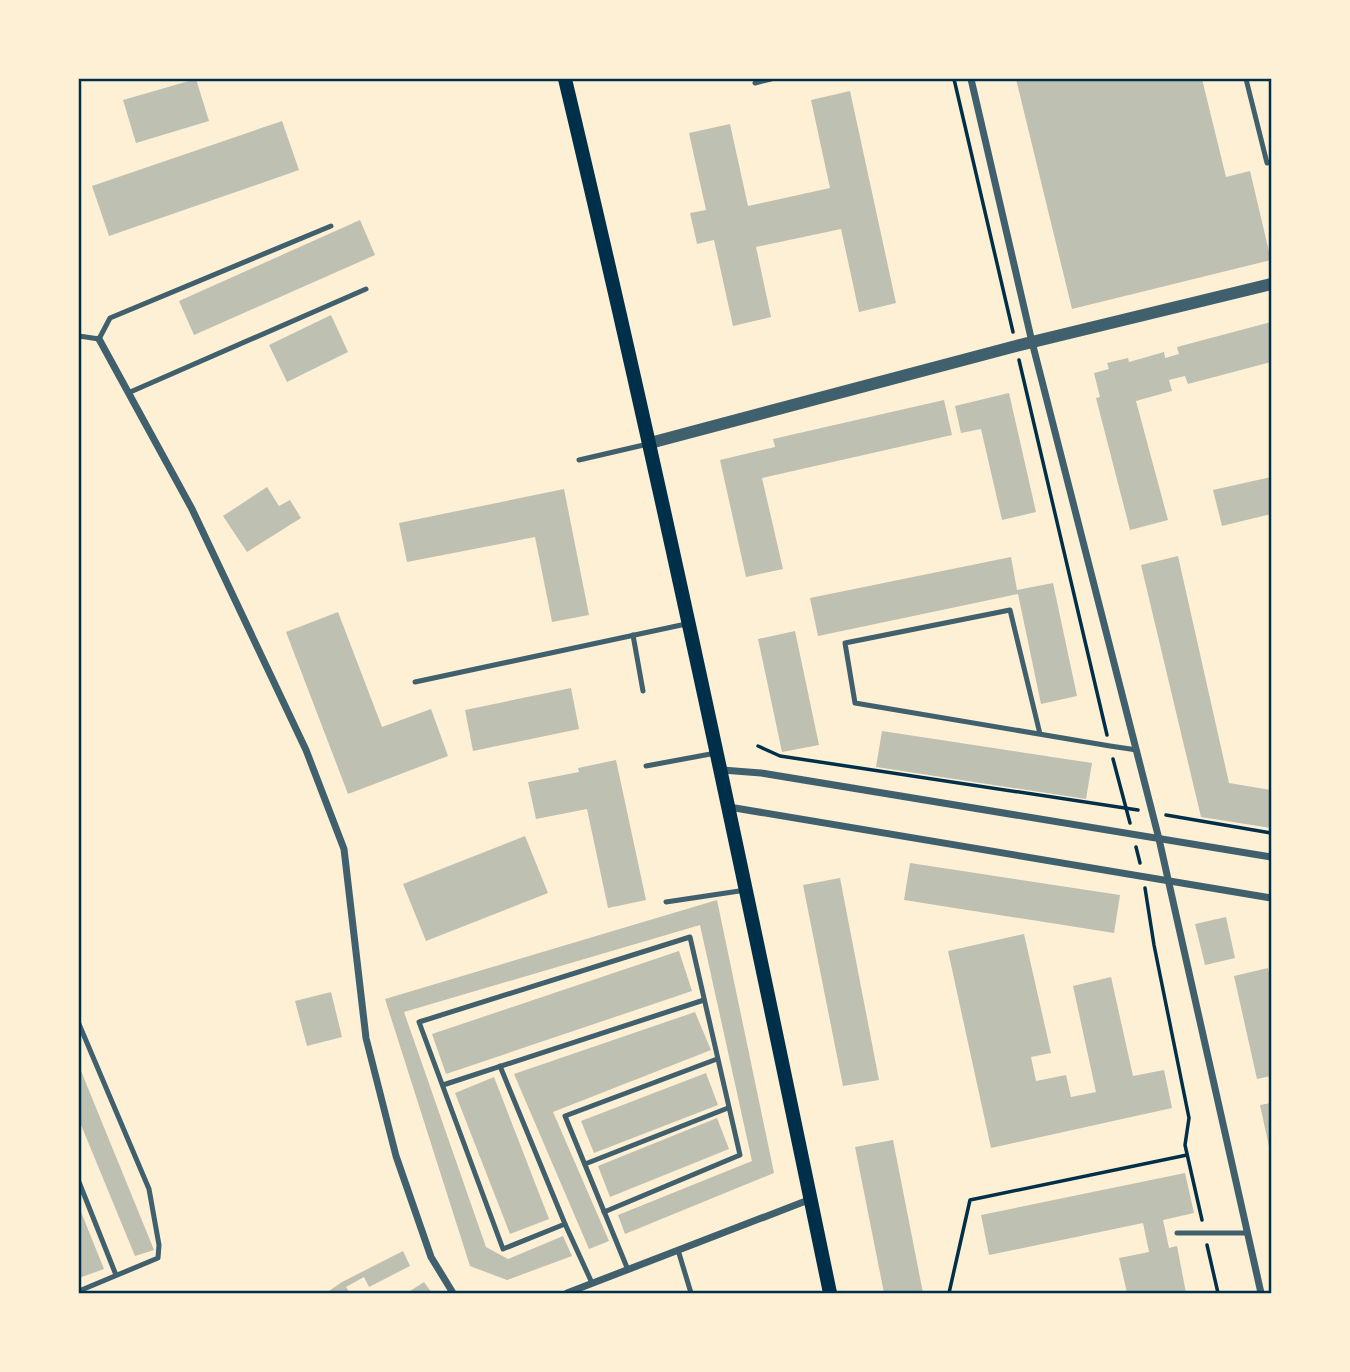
<svg xmlns="http://www.w3.org/2000/svg" width="1350" height="1372" viewBox="0 0 1350 1372" font-family="'Roboto Condensed',sans-serif">
<rect width="100%" height="100%" fill="#fdf0d5"/>
<g fill="#bec0b2">
<path d="M 196,79 L 209,121 L 136,143 L 123,100 Z"/>
<path d="M 1016,79 L 1202,79 L 1226,177 L 1250,171 L 1271,260 L 1072,309 Z"/>
<path d="M 850,91 L 896,303 L 859,312 L 841,229 L 756,247 L 771,317 L 733,326 L 714,240 L 697,244 L 690,213 L 706,210 L 689,133 L 730,124 L 748,206 L 830,188 L 811,100 Z"/>
<path d="M 282,121 L 299,170 L 109,236 L 92,186 Z"/>
<path d="M 360,220 L 375,255 L 194,335 L 179,301 Z"/>
<path d="M 331,315 L 348,352 L 287,382 L 269,345 Z"/>
<path d="M 1271,322 L 1271,362 L 1188,384 L 1185,376 L 1169,380 L 1172,391 L 1136,401 L 1168,520 L 1130,530 L 1096,398 L 1100,397 L 1094,373 L 1109,369 L 1107,363 L 1128,358 L 1129,362 L 1164,352 L 1165,358 L 1179,354 L 1177,347 Z"/>
<path d="M 1009,393 L 1036,512 L 1002,520 L 981,429 L 961,433 L 955,406 Z"/>
<path d="M 944,400 L 952,435 L 762,478 L 783,569 L 746,577 L 720,460 L 775,447 L 773,439 Z"/>
<path d="M 1271,477 L 1271,514 L 1222,526 L 1213,490 Z"/>
<path d="M 267,487 L 279,506 L 290,500 L 301,518 L 247,552 L 223,516 Z"/>
<path d="M 564,489 L 589,615 L 552,622 L 535,537 L 407,562 L 399,523 Z"/>
<path d="M 1178,556 L 1229,783 L 1271,790 L 1271,828 L 1201,817 L 1141,565 Z"/>
<path d="M 1011,557 L 1017,590 L 1053,583 L 1077,696 L 1041,704 L 1018,594 L 818,636 L 810,598 Z"/>
<path d="M 338,612 L 382,727 L 431,709 L 448,756 L 348,794 L 286,632 Z"/>
<path d="M 795,631 L 819,745 L 782,752 L 758,639 Z"/>
<path d="M 571,688 L 579,729 L 473,751 L 465,710 Z"/>
<path d="M 882,731 L 1092,763 L 1086,799 L 876,767 Z"/>
<path d="M 616,760 L 646,900 L 608,908 L 587,809 L 536,819 L 528,782 L 579,772 L 578,768 Z"/>
<path d="M 525,836 L 548,893 L 426,941 L 403,884 Z"/>
<path d="M 910,863 L 1120,895 L 1114,933 L 904,900 Z"/>
<path d="M 840,878 L 879,1080 L 843,1086 L 803,885 Z"/>
<path d="M 717,900 L 774,1173 L 625,1234 L 618,1215 L 752,1161 L 700,925 L 404,1012 L 486,1247 L 508,1259 L 563,1236 L 572,1256 L 507,1280 L 470,1266 L 385,999 Z"/>
<path d="M 1226,917 L 1235,958 L 1205,965 L 1195,924 Z"/>
<path d="M 1024,934 L 1051,1053 L 1031,1057 L 1036,1081 L 1066,1075 L 1071,1097 L 1096,1092 L 1073,986 L 1111,977 L 1133,1076 L 1164,1070 L 1172,1108 L 991,1148 L 948,951 Z"/>
<path d="M 679,951 L 692,991 L 446,1074 L 432,1034 Z"/>
<path d="M 1268,968 L 1271,982 L 1271,1076 L 1257,1079 L 1234,976 Z"/>
<path d="M 331,992 L 342,1037 L 307,1046 L 295,1001 Z"/>
<path d="M 695,1012 L 711,1050 L 553,1112 L 609,1241 L 589,1249 L 514,1074 Z"/>
<path d="M 79,1066 L 154,1250 L 135,1256 L 79,1120 Z"/>
<path d="M 706,1073 L 718,1105 L 594,1153 L 581,1121 Z"/>
<path d="M 494,1077 L 549,1219 L 510,1234 L 455,1093 Z"/>
<path d="M 1271,1103 L 1271,1150 L 1270,1151 L 1260,1105 Z"/>
<path d="M 717,1118 L 729,1149 L 610,1197 L 598,1166 Z"/>
<path d="M 893,1140 L 923,1293 L 884,1293 L 855,1147 Z"/>
<path d="M 1185,1173 L 1194,1213 L 1163,1220 L 1169,1248 L 1177,1246 L 1186,1293 L 1127,1293 L 1119,1258 L 1149,1252 L 1143,1223 L 989,1255 L 981,1215 Z"/>
<path d="M 79,1207 L 104,1269 L 79,1278 Z"/>
<path d="M 403,1251 L 410,1266 L 369,1287 L 364,1277 L 346,1287 L 350,1293 L 326,1293 L 342,1282 Z"/>
<path d="M 424,1282 L 432,1293 L 407,1293 Z"/>
</g>
<g fill="none" stroke-linecap="round" stroke-linejoin="round">
<g stroke="#003049" stroke-width="3.5">
<path d="M 954,79 L 1013,332"/>
<path d="M 1019,360 L 1107,735"/>
<path d="M 758,746 L 780,756 L 1138,810"/>
<path d="M 1113,759 L 1130,823"/>
<path d="M 1166,815 L 1271,833"/>
<path d="M 1136,847 L 1140,863"/>
<path d="M 1145,888 L 1154,945 L 1189,1118 L 1185,1145 L 1202,1220"/>
<path d="M 1207,1245 L 1218,1293"/>
<path d="M 949,1293 L 970,1200 L 1187,1155"/>
</g>
<g stroke="#3f606c" stroke-width="5">
<path d="M 1246,79 L 1267,163 L 1271,162"/>
<path d="M 755,83 L 771,79"/>
<path d="M 79,336 L 99,339 L 110,318 L 331,226"/>
<path d="M 128,393 L 366,289"/>
<path d="M 579,460 L 648,444"/>
<path d="M 633,635 L 643,691"/>
<path d="M 415,682 L 686,624"/>
<path d="M 1040,734 L 1010,610 L 845,643 L 855,703 L 1110,746 L 1137,750"/>
<path d="M 646,766 L 716,753"/>
<path d="M 666,902 L 746,890"/>
<path d="M 79,1024 L 149,1189 L 159,1245 L 158,1258 L 79,1291"/>
<path d="M 500,1066 L 565,1224 L 592,1283"/>
<path d="M 443,1085 L 704,1000"/>
<path d="M 585,1164 L 728,1108"/>
<path d="M 79,1182 L 116,1275"/>
<path d="M 565,1224 L 503,1249 L 419,1022 L 690,937 L 740,1155 L 604,1212"/>
<path d="M 1177,1233 L 1247,1233"/>
<path d="M 678,1250 L 691,1293"/>
<path d="M 628,1270 L 565,1116 L 717,1059"/>
</g>
<g stroke="#3f606c" stroke-width="7">
<path d="M 971,79 L 1032,342 L 1159,839 L 1261,1293"/>
<path d="M 99,339 L 192,509 L 306,750 L 344,849 L 366,1038 L 396,1156 L 431,1257 L 453,1293"/>
<path d="M 722,770 L 761,773 L 1271,857"/>
<path d="M 729,807 L 1271,898"/>
<path d="M 567,1293 L 811,1199"/>
</g>
<path stroke="#3f606c" stroke-width="12" d="M 650,443 L 1016,346 L 1271,284"/>
<path stroke="#003049" stroke-width="14" d="M 565,79 C 661,482 746,887 830,1293"/>
</g>
<rect width="1350" height="1372" fill="none" stroke="#fdf0d5" stroke-width="161"/>
<rect x="80" y="80" width="1190" height="1212" fill="none" stroke="#003049" stroke-width="2.5"/>
</svg>
